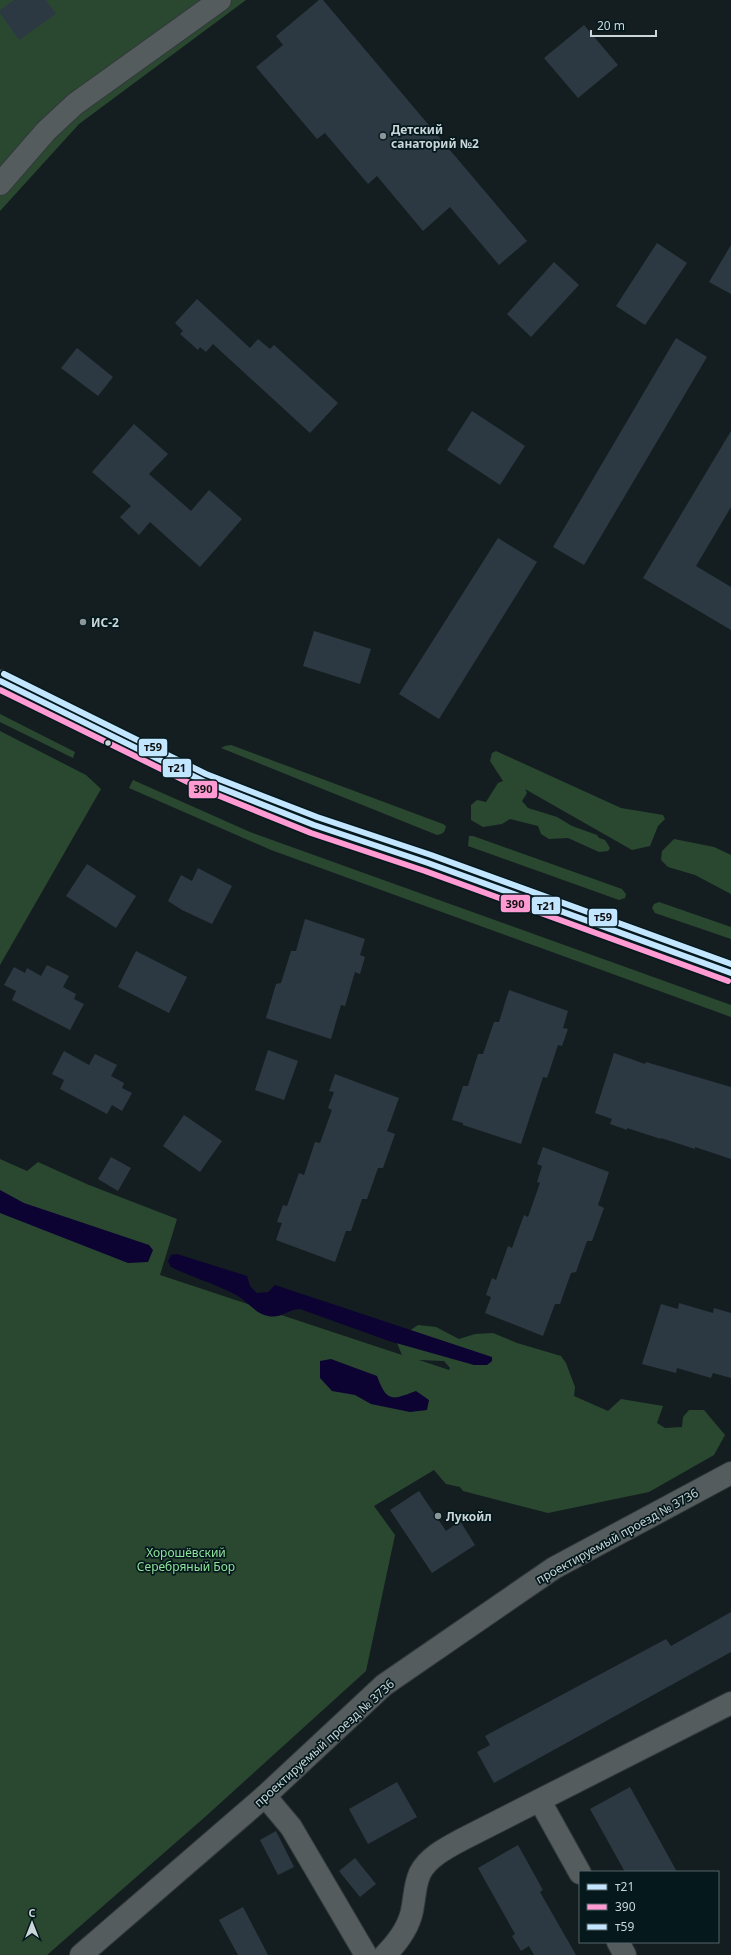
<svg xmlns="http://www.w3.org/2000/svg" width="731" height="1955" viewBox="0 0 731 1955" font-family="'Noto Sans',sans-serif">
<rect width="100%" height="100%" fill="#141e21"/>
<g fill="#2a4830" fill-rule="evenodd">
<path d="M 0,0 L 246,0 L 79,124 L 0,211 Z"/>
<path d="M 0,714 L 75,752 L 73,758 L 0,722 Z"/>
<path d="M 0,731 L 86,775 L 101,789 L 0,965 Z"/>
<path d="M 231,745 L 443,824 L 446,826 C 445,832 443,834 437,835 L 221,748 L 225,746 Z"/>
<path d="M 496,751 L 621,808 L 663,815 L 665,819 L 658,826 L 650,846 L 632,850 L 525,789 L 527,793 L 522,801 L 528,808 L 557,817 L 572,826 L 597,835 L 599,838 L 605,840 L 610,848 L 608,851 L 599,852 L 568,838 L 549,839 L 541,834 L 538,826 L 510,819 L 502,824 L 483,827 L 471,820 L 471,805 L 477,800 L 486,802 L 498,783 L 503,781 L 490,761 L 492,753 Z"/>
<path d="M 133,780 L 250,832 L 731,1005 L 731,1017 L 271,850 L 129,788 Z"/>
<path d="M 469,836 L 473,836 L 622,889 L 626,894 L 625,898 L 619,900 L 468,846 Z"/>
<path d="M 674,839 L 714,847 L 731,855 L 731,894 L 695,875 L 668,867 L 661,860 L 662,851 Z"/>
<path d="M 659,902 L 731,927 L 731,939 L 655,913 L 652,908 L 654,904 Z"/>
<path d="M 0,1159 L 27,1171 L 38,1162 L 89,1185 L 177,1219 L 160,1275 L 402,1355 L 397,1343 L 402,1336 L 418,1325 L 436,1327 L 459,1339 L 475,1334 L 493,1333 L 517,1343 L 561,1356 L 566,1363 L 575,1387 L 574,1396 L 608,1411 L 621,1399 L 663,1406 L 657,1423 L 665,1428 L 682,1427 L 683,1417 L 689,1410 L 704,1410 L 725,1435 L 714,1455 L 649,1492 L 548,1513 L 463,1491 L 460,1487 L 446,1484 L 434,1470 L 374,1506 L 395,1535 L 366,1671 L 205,1817 L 47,1955 L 0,1955 ZM 419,1360 L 444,1361 L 450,1368 L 449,1370 Z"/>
</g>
<g fill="#0c0332">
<path d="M 0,1190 L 24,1203 L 149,1245 L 153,1250 L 148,1262 L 128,1263 L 0,1213 Z"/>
<path d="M 177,1254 L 247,1276 L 250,1286 L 257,1293 L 268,1292 L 275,1285 L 492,1357 L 492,1361 L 487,1365 L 474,1365 L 389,1341 L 300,1309 C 288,1309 281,1319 268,1316 C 256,1314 248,1302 238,1296 C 217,1284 193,1278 171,1267 L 168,1261 L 171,1255 Z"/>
<path d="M 331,1359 L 377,1376 C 387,1403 392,1400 416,1391 L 429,1400 L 427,1410 L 410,1412 L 371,1404 L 355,1395 L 332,1391 L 320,1378 L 320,1361 Z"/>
</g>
<g fill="#2c3942">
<path d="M 14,0 L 46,0 L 56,14 L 19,40 L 0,13 L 0,10 Z"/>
<path d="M 319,0 L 323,0 L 527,241 L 499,265 L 450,207 L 423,231 L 377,176 L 368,184 L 325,133 L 317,139 L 256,67 L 283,45 L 276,36 Z"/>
<path d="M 584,25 L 618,65 L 578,98 L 544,58 Z"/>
<path d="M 657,243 L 687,263 L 645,325 L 616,306 Z"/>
<path d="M 731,245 L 731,294 L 709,282 Z"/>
<path d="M 554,262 L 579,285 L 531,337 L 507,314 Z"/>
<path d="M 197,299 L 250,348 L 258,339 L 270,349 L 274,345 L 338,403 L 310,433 L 213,344 L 206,352 L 200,347 L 198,350 L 180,334 L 183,331 L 175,323 Z"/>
<path d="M 676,338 L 707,357 L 584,565 L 553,547 Z"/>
<path d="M 77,348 L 113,377 L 98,396 L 61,368 Z"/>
<path d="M 472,411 L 525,446 L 500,485 L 447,450 Z"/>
<path d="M 134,424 L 168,454 L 149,474 L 191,511 L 209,490 L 242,519 L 200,567 L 150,522 L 139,535 L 120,517 L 131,506 L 92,472 Z"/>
<path d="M 731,431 L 731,507 L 696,566 L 731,587 L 731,630 L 643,578 Z"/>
<path d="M 498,538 L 537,562 L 439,719 L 399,694 Z"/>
<path d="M 314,631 L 371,649 L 360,684 L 303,666 Z"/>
<path d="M 87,864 L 136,896 L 116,928 L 66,896 Z"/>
<path d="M 198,868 L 232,886 L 212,924 L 182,910 L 168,901 L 181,875 L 192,881 Z"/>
<path d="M 305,919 L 365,939 L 360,955 L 365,957 L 360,974 L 355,972 L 345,1006 L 341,1005 L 331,1039 L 266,1018 L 276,984 L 281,983 L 291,951 L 296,951 Z"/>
<path d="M 136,951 L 187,977 L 169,1013 L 118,987 Z"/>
<path d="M 47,965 L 69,976 L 63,987 L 76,994 L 74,999 L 84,1004 L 70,1030 L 12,1000 L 16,991 L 4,985 L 14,967 L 25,973 L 27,968 L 41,976 Z"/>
<path d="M 509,990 L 568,1011 L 563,1028 L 568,1029 L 562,1046 L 558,1045 L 547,1078 L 543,1077 L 521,1144 L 463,1125 L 463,1123 L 452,1120 L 463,1086 L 468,1086 L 478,1054 L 483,1054 L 494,1022 L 499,1022 Z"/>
<path d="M 268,1050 L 298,1061 L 284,1100 L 255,1090 Z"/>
<path d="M 64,1051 L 89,1065 L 95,1054 L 117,1065 L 111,1076 L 124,1083 L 122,1088 L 132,1093 L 122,1111 L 112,1105 L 107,1114 L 60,1089 L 64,1080 L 52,1074 Z"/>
<path d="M 614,1053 L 645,1064 L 646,1062 L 731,1087 L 731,1159 L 695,1147 L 695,1149 L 661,1138 L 661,1139 L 627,1128 L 627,1130 L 610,1124 L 612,1119 L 595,1113 Z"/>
<path d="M 335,1074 L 399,1098 L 387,1131 L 395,1134 L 383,1168 L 378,1168 L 367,1199 L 362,1199 L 351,1231 L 346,1231 L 335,1262 L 276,1240 L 282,1223 L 277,1222 L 283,1205 L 287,1206 L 299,1173 L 304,1175 L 315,1142 L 320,1143 L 332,1110 L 328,1108 L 334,1092 L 329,1091 Z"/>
<path d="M 184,1115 L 222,1141 L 200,1172 L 163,1146 Z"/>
<path d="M 543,1147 L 609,1172 L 598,1205 L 604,1208 L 592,1241 L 587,1241 L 576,1272 L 571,1273 L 560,1304 L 555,1304 L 543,1336 L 485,1313 L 491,1297 L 486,1295 L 492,1278 L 496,1280 L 508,1246 L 512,1248 L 524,1215 L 528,1217 L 540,1183 L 537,1182 L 542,1166 L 537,1164 Z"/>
<path d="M 111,1157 L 131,1168 L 118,1191 L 98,1179 Z"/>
<path d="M 679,1303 L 713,1313 L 714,1308 L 731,1313 L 731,1378 L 713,1373 L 711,1378 L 677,1368 L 676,1373 L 642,1364 L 661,1304 L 678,1309 Z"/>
<path d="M 419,1491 L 446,1531 L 460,1521 L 475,1545 L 432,1573 L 390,1510 Z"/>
<path d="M 731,1612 L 731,1652 L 494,1783 L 477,1752 L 490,1745 L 485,1736 L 666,1639 L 671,1646 Z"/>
<path d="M 397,1782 L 417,1817 L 368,1844 L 349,1809 Z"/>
<path d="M 630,1787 L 655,1832 L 677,1872 L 625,1872 L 590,1809 Z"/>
<path d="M 276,1831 L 294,1867 L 278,1875 L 260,1840 Z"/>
<path d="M 518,1845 L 543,1890 L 540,1892 L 576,1955 L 534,1955 L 529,1946 L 521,1951 L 512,1936 L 515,1934 L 478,1868 Z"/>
<path d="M 355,1858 L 376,1884 L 360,1897 L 339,1871 Z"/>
<path d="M 243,1907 L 268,1955 L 238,1955 L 219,1920 Z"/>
</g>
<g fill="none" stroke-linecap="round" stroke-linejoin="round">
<defs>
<g id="minor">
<path d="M 0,184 L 46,131 L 75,104 L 220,0"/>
<path d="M 0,681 L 203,781 L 314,825 L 428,863 L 731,973"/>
<path d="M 265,1796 L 291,1827 L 366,1955"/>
<path d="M 540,1801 L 580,1873"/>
<path d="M 618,1942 L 625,1955"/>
<path d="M 81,1955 L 265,1796 L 384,1685 L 554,1568 L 731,1473"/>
<path d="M 385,1955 C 398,1942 411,1924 413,1905 C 415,1894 415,1884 420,1873 C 428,1857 448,1847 463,1839 L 731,1703"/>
</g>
</defs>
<use href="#minor" stroke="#32393c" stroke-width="24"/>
<use href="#minor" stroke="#555c5e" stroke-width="22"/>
<defs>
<path id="bus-1" d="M 0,681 L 203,781 L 314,825 L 428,863 L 731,973"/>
<path id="bus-2" d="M 0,690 L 200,788 L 311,833 L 425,871 L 728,981"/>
<path id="bus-3" d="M 4,674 L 206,774 L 317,817 L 431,855 L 731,964"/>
</defs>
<use href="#bus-1" stroke="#05191d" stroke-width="9"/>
<use href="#bus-2" stroke="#05191d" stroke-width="9"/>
<use href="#bus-3" stroke="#05191d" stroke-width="9"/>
<use href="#bus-1" stroke="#c2e6ff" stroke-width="6"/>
<use href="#bus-2" stroke="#ff9ad2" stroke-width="6"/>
<use href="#bus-3" stroke="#c2e6ff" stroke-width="6"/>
</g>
<g fill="#8a9699" stroke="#05191d" stroke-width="1.5">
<circle cx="383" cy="136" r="4"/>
<circle cx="83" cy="622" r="4"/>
<circle cx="438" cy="1516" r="4"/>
</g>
<circle fill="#cad6d9" stroke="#05191d" stroke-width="1.5" cx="108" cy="743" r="3.5"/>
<g text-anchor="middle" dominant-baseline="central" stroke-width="3.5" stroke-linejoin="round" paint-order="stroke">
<g font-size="12" font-weight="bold" fill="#cad6d9" stroke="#05191d" text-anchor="start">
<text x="391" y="129">Детский<tspan x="391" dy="14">санаторий №2</tspan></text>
<text x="91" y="622">ИС-2</text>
<text x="446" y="1516">Лукойл</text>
</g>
<g font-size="12" fill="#cad6d9" stroke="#05191d">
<text transform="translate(617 1536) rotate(-29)">проектируемый проезд № 3736</text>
<text transform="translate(324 1743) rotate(-42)">проектируемый проезд № 3736</text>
</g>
<g font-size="12" fill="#8fe39b" stroke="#05191d">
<text x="186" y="1552">Хорошёвский<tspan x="186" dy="14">Серебряный Бор</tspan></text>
</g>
</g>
<g stroke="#05191d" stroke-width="1.5">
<rect x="138" y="738" width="30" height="19" rx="4" fill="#c2e6ff"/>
<rect x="162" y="758" width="30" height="20" rx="4" fill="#c2e6ff"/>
<rect x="188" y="780" width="30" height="19" rx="4" fill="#ff9ad2"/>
<rect x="500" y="894" width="31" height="19" rx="4" fill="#ff9ad2"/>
<rect x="531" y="896" width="30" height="19" rx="4" fill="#c2e6ff"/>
<rect x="588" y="908" width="30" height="19" rx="4" fill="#c2e6ff"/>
</g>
<g font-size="11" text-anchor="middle" font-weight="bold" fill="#111">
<text x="153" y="751">т59</text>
<text x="177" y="772">т21</text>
<text x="203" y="793">390</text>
<text x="515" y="908">390</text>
<text x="546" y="910">т21</text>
<text x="603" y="921">т59</text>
</g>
<rect x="579" y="1871" width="140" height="72" fill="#05191d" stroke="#546568"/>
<rect x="587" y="1884" width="20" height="6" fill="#c2e6ff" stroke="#546568"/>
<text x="615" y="1891" font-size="12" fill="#cad6d9">т21</text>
<rect x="587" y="1904" width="20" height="6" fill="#ff9ad2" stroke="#546568"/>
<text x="615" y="1911" font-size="12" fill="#cad6d9">390</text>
<rect x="587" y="1924" width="20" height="6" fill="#c2e6ff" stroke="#546568"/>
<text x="615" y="1931" font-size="12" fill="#cad6d9">т59</text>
<g transform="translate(32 1923)" stroke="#05191d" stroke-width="3" paint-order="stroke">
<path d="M0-3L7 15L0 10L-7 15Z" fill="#cad6d9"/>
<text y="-6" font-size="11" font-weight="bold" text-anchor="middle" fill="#cad6d9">С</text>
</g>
<path d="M591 30v6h65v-6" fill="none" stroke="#cad6d9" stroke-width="2"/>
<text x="597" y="30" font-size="12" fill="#cad6d9" stroke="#05191d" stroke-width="3" paint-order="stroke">20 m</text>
</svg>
